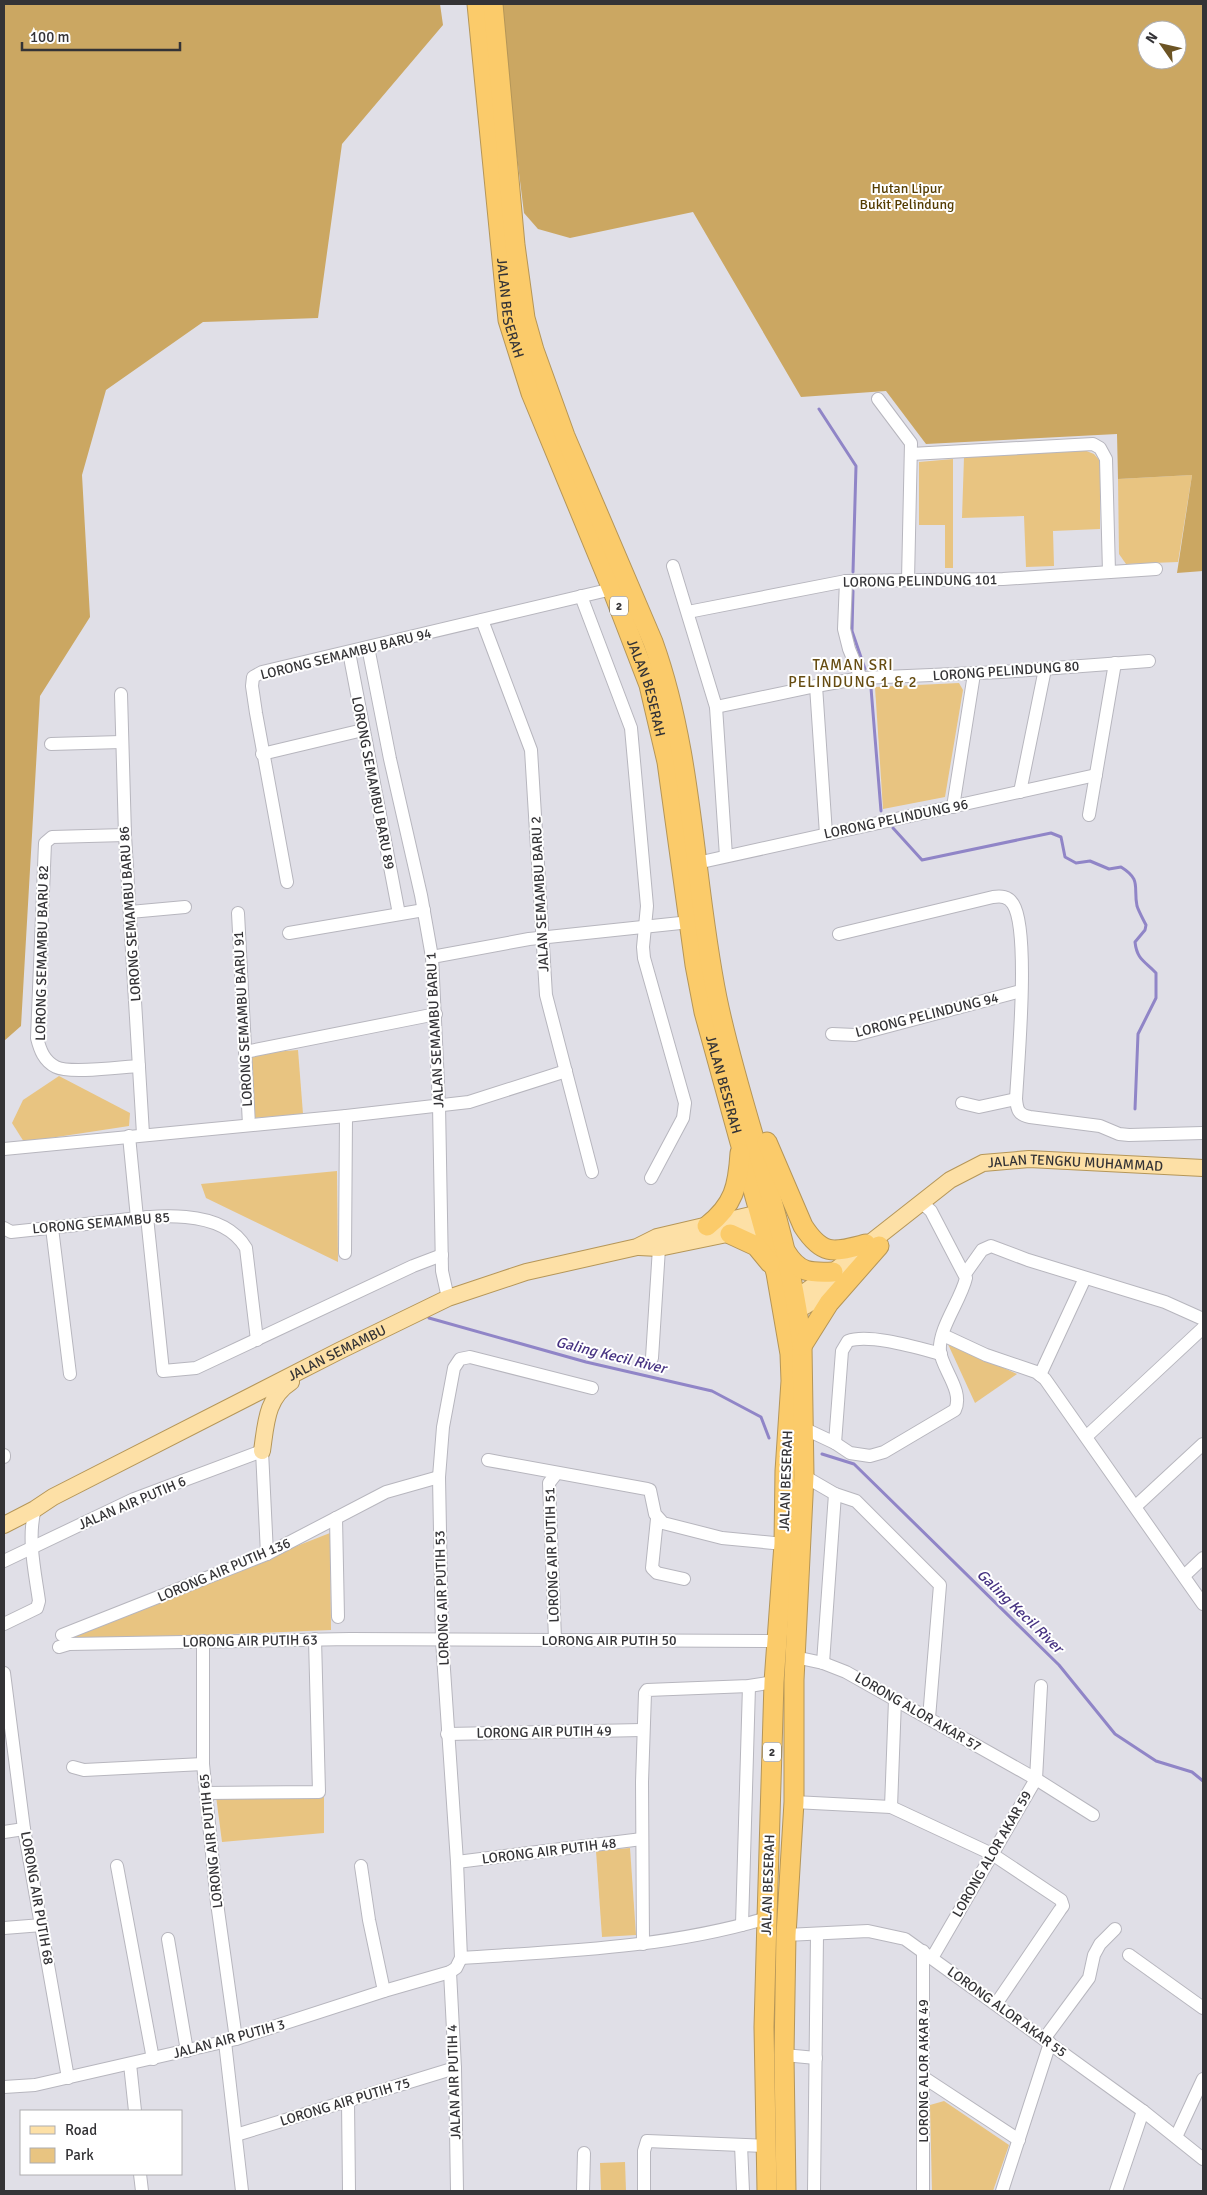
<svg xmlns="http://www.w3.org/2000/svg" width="1207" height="2195" viewBox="0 0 1207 2195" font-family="Signika,sans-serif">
<rect width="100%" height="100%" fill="#e0dfe7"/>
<g fill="#e8c481">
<path d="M 1084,450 L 1094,454 L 1100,461 L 1100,529 L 1053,531 L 1054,566 L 1026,567 L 1024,516 L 962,518 L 964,457 Z"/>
<path d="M 953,459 L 953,568 L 945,568 L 945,525 L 919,525 L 919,462 Z"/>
<path d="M 1192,475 L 1178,562 L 1126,564 L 1119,554 L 1118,479 Z"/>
<path d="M 959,683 L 963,690 L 945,797 L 883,809 L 875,687 Z"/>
<path d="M 298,1050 L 303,1114 L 253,1118 L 248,1054 Z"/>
<path d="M 59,1076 L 130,1113 L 129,1126 L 24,1142 L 12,1123 L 23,1100 Z"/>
<path d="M 337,1171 L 338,1262 L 206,1198 L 201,1184 Z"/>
<path d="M 947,1342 L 1017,1374 L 975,1403 Z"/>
<path d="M 330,1533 L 331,1630 L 62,1641 L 59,1639 Z"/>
<path d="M 216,1796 L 324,1797 L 324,1833 L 222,1842 Z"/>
<path d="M 630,1848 L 636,1935 L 602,1937 L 596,1851 Z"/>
<path d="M 944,2101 L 1009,2145 L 993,2191 L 932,2191 L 930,2105 Z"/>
<path d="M 625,2162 L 626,2191 L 601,2191 L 600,2163 Z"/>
</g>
<g fill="#cba762" fill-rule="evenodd">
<path d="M 4,4 L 440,4 L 443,25 L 342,144 L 318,318 L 203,322 L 106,390 L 82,475 L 90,617 L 40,696 L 21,1026 L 4,1041 Z"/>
<path d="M 498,4 L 1203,4 L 1203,571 L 1177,573 L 1192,475 L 1118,479 L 1117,434 L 926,444 L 886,391 L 801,397 L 693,212 L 570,238 L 538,229 L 524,213 ZM 1147,30 L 1177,30 L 1177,60 L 1147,60 Z"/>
</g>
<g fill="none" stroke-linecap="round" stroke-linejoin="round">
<g stroke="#9085c7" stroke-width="3">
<path d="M 819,409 L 856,466 L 853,572"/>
<path d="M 853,591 L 852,631 L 865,669"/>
<path d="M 871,688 L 881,811"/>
<path d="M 893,828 L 922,860 L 1051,833 L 1061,837 L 1065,857 L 1076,863 L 1090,861 L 1109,869 L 1121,867 C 1142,880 1133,887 1137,906 C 1139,912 1143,919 1146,925 L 1145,930 L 1135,942 C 1137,960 1145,961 1156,973 L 1156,998 L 1138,1034 L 1135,1109"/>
<path d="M 429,1318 L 586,1362 L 712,1391 L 761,1417 L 769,1438"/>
<path d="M 822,1454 L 854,1464 L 1059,1665 L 1115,1734 L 1156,1761 L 1192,1772 L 1203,1781"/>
</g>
<defs>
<g id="minor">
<path d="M 878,399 L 911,443 L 908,580"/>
<path d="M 911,454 L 1093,444 L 1100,448 L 1106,459 L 1109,572"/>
<path d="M 673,566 L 716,707 L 726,856"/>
<path d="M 846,581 L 844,629 L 849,649 L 861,678"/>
<path d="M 581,596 L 631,728 L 647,906 L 643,947 L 644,958 L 685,1103 L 683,1118 L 651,1178"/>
<path d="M 688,612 L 846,581 L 1003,579 L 1156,569"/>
<path d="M 482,620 L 531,750 L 546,995 L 592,1172"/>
<path d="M 368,647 L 390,759 L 421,895 L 432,957 L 439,1105 L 442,1271 L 448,1298"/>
<path d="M 349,652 L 399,914"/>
<path d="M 816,686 L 826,834"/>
<path d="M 121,694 L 125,835 L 143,1134"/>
<path d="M 716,707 L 816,686 L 861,678 L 1001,672 L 1149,661"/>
<path d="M 51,744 L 121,742"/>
<path d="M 262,754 L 363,730"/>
<path d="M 1020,792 L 1045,669"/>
<path d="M 953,807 L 974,674"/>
<path d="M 1089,815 L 1115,663"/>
<path d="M 125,835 L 52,837 L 45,843 L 37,1038 C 40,1050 44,1061 56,1067 C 70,1074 121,1067 139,1066"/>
<path d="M 697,863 L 1096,775"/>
<path d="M 287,882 L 256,713 L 252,686 L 253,677 L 262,672 L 612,589"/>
<path d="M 130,912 L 185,907"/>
<path d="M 238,913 L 249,1125"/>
<path d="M 289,933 L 424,910"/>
<path d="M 839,934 L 993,897 C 1001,896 1008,896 1013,904 C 1030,930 1018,1062 1016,1099 C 1017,1109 1018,1115 1030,1117 L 1100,1126 L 1119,1134 L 1129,1135 L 1203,1133"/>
<path d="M 432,957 L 529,939 L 690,922"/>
<path d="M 832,1034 L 855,1035 L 1021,991"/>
<path d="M 245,1052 L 436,1014"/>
<path d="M 962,1103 L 979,1107 L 1016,1099"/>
<path d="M 129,1136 L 137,1218"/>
<path d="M 4,1149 L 346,1116 L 469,1102 L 566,1071"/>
<path d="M 147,1217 L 163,1371 L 196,1368 L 413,1266 L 442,1255"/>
<path d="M 4,1228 L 11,1232 C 39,1229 67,1226 95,1223 C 139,1218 219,1202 246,1248 L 257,1340"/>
<path d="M 52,1228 L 70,1374"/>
<path d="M 345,1253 L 346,1116"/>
<path d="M 965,1274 L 982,1250 L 991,1246 L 1028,1260 L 1165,1302 L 1203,1319"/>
<path d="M 943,1335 L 986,1355 L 1036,1372 L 1045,1379 L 1203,1604"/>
<path d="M 652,1358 L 659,1248 L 657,1240"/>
<path d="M 1040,1375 L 1085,1278"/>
<path d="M 803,1428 L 835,1443 L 850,1453 L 870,1456 L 884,1452 L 955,1410 C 964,1391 942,1369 940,1351 C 938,1329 961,1300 966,1278 L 931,1211 L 921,1202"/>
<path d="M 1087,1436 L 1203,1328"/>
<path d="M 835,1443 L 842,1351 L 848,1341 C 869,1333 918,1348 941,1354"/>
<path d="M 4,1455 L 4,1457"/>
<path d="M 488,1460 L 647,1489 L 650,1490 L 655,1514 L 663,1523 L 722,1538 L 784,1544"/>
<path d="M 804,1476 L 835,1494 L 856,1501 L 940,1585 L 929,1718"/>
<path d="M 1136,1506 L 1203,1444"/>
<path d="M 336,1518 L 338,1617"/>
<path d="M 657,1519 L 652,1568 L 657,1573 L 684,1579"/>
<path d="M 4,1561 L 134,1499 L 262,1451 L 267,1554"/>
<path d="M 1184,1576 L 1203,1558"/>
<path d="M 4,1624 L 37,1608 L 39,1601 C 35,1572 27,1538 35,1509"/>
<path d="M 62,1635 L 267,1554 L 386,1492 L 439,1477"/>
<path d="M 555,1639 L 549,1483 L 556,1474"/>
<path d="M 203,1641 L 203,1764 L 217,1903 L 236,2039"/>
<path d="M 59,1647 L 69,1644 L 350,1639 L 776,1641"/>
<path d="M 795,1657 L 823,1663 L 846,1672 L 1036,1779 L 1093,1815"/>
<path d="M 823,1663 L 835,1494"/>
<path d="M 4,1673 L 24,1829 L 68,2078"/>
<path d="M 447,1734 L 642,1730"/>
<path d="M 73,1767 L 84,1770 L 203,1764"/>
<path d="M 206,1793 L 319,1792 L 315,1639"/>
<path d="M 794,1802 L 891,1807 L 992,1854 L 1061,1900 L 1063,1906 L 1060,1910 L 996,2004"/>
<path d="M 891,1807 L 895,1700"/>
<path d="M 4,1832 L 24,1829"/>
<path d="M 457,1862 L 642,1839"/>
<path d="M 117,1866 L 153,2059"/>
<path d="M 361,1866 L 369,1920 L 384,1991"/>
<path d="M 742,1925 L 749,1686"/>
<path d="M 4,1928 L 42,1925"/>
<path d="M 786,1935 L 868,1931 L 905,1939 L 1143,2111 L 1203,2159"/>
<path d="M 168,1939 L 187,2051"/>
<path d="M 643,1944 L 642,1782 L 645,1693 L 647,1690 L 749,1686 L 774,1682"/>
<path d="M 923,1951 L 923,2191"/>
<path d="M 1129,1955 L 1203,2008"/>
<path d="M 461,1958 C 564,1951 667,1948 767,1918"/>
<path d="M 932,1958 L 1036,1779 L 1041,1686"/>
<path d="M 450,1972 L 455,2068 L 457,2191"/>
<path d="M 1044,2039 L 1089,1978 L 1094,1955 L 1100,1944 L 1115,1929"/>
<path d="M 225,2042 L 242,2191"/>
<path d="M 784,2055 L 816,2058"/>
<path d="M 130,2064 L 135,2111"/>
<path d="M 923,2077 L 1019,2140"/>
<path d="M 4,2087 L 35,2085 L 236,2039 L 384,1991 L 450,1972 L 456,1968 L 461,1958 L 457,1862 L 442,1640 L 439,1477 L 443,1427 L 454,1368 L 460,1359 L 470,1357 L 592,1388"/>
<path d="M 348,2101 L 349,2191"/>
<path d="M 236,2135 L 455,2068"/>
<path d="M 1176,2137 L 1203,2079"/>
<path d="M 741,2145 L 743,2191"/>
<path d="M 140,2174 L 142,2191"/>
<path d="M 583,2191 L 584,2153"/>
<path d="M 644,2191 L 644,2151 L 647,2141 L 767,2146"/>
<path d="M 814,2191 L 817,1935"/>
<path d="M 1002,2191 L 1050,2043"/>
<path d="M 1116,2191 L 1143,2111"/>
</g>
<g id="major">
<path d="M 639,1247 L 659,1248 L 775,1224"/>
<path id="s1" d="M 784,1301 L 796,1298 L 833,1272 L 950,1180 L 983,1163 L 1029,1159 L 1203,1168"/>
<path d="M 785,1314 C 808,1309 824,1292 841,1277"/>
<path d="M 262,1451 C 266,1424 266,1398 291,1382"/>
<path id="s2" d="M 4,1525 L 35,1509 L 53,1497 L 339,1351 L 448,1298 L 526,1272 L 637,1247 L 657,1237 L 772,1210"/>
</g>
<g id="highway">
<path id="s3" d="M 477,4 L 508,320 L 531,393 L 612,589 L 649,685 L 667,762 L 695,965 L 704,1012 L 776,1273 L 790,1354 L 791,1381 L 785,1471 L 784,1544 L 774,1682 L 767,1918 L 764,2027 L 767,2191"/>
<path d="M 493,4 L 515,245 L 525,318 L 534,350 L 565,436 L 653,642 C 694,756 693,880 717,998 C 741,1115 789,1226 802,1346 L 804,1476 L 794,1680 L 794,1802 L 786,1935 L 784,2055 L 786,2191"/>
<path d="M 767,1142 L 803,1226 C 823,1257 834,1252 866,1244"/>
<path d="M 707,1226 C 734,1205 738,1186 740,1153"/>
<path d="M 730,1234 L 756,1246 L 770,1263"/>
<path d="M 786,1252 C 799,1273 810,1273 833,1272"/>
<path d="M 802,1346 L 829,1303 L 879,1246"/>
</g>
</defs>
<use href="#minor" stroke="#b7b6be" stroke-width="14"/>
<use href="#major" stroke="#b59658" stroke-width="18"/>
<use href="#highway" stroke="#b59658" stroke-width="21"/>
<use href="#minor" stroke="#fff" stroke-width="12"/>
<use href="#major" stroke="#fde0a6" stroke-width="16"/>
<use href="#highway" stroke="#fbcb6a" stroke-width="19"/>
</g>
<g text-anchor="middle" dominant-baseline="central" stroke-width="4" stroke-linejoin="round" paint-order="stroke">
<g fill="#fff" stroke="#717072" stroke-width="1">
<rect x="610" y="596.5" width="18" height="19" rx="4"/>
<rect x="763" y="1742.5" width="18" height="19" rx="4"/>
</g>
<g font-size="12" font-weight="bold" fill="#343336">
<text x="619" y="606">2</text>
<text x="772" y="1752">2</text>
</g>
<g font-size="14" fill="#543c01" stroke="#fff">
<text x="907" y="188">Hutan Lipur<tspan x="907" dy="16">Bukit Pelindung</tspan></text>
</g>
<g font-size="14" fill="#343336" stroke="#fff">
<text stroke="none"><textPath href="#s3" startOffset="306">JALAN BESERAH</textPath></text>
<text transform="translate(920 581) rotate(-1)">LORONG PELINDUNG 101</text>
<text transform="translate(346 654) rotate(-14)">LORONG SEMAMBU BARU 94</text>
<text transform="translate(1006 671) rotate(-4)">LORONG PELINDUNG 80</text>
<text stroke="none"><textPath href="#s3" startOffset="711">JALAN BESERAH</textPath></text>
<text transform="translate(373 783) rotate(79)">LORONG SEMAMBU BARU 89</text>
<text transform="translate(896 819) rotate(-12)">LORONG PELINDUNG 96</text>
<text transform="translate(540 894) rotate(-93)">JALAN SEMAMBU BARU 2</text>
<text transform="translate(130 914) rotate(-94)">LORONG SEMAMBU BARU 86</text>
<text transform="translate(42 953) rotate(-89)">LORONG SEMAMBU BARU 82</text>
<text transform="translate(927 1015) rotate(-14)">LORONG PELINDUNG 94</text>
<text transform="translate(243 1019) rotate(-93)">LORONG SEMAMBU BARU 91</text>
<text transform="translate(435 1030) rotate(-93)">JALAN SEMAMBU BARU 1</text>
<text stroke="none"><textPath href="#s3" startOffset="1116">JALAN BESERAH</textPath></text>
<text stroke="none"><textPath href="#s1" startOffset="336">JALAN TENGKU MUHAMMAD</textPath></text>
<text transform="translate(101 1223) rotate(-5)">LORONG SEMAMBU 85</text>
<text stroke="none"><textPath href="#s2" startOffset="375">JALAN SEMAMBU</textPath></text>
<text transform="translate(786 1481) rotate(-88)">JALAN BESERAH</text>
<text transform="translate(132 1503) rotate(-23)">JALAN AIR PUTIH 6</text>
<text transform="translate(552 1555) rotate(-92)">LORONG AIR PUTIH 51</text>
<text transform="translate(224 1570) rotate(-23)">LORONG AIR PUTIH 136</text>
<text transform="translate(442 1598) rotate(-92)">LORONG AIR PUTIH 53</text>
<text x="609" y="1640">LORONG AIR PUTIH 50</text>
<text transform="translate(250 1641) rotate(-1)">LORONG AIR PUTIH 63</text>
<text transform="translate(918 1712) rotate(30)">LORONG ALOR AKAR 57</text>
<text transform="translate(544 1732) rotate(-1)">LORONG AIR PUTIH 49</text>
<text transform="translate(211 1841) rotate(-96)">LORONG AIR PUTIH 65</text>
<text transform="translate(549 1851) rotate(-7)">LORONG AIR PUTIH 48</text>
<text transform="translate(992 1854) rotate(-60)">LORONG ALOR AKAR 59</text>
<text transform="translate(768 1885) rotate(-88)">JALAN BESERAH</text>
<text transform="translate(37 1898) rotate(80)">LORONG AIR PUTIH 68</text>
<text transform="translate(1007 2012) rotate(36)">LORONG ALOR AKAR 55</text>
<text transform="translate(229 2039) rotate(-15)">JALAN AIR PUTIH 3</text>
<text transform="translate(923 2071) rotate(-90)">LORONG ALOR AKAR 49</text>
<text transform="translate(454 2082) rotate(-92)">JALAN AIR PUTIH 4</text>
<text transform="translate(345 2102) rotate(-17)">LORONG AIR PUTIH 75</text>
</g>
<g font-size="15" letter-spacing="1" fill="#664c12" stroke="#fff">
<text x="853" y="665">TAMAN SRI<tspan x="853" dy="17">PELINDUNG 1 &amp; 2</tspan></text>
</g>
<g font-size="15" font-style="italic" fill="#473382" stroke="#fff">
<text transform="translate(611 1355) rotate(14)">Galing Kecil River</text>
<text transform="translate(1020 1611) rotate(44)">Galing Kecil River</text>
</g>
</g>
<rect width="1207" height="2195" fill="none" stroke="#343336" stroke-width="10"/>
<rect x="20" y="2110" width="162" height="65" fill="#ffffff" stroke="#aeadaf"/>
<rect x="30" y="2126" width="25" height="8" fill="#fde0a6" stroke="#aeadaf"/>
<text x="65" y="2135" font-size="15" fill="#343336">Road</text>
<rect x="30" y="2148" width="25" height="15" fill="#e8c481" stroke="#aeadaf"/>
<text x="65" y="2160" font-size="15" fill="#343336">Park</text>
<g transform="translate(1162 45) rotate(304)"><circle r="24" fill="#ffffff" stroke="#aeadaf"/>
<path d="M0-4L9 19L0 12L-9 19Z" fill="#6c5424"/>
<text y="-8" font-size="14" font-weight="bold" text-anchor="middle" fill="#343336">N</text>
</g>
<path d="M22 42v8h158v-8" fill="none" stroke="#343336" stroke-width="2.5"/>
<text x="30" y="42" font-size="15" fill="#343336" stroke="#ffffff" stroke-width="4" paint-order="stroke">100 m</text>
</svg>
